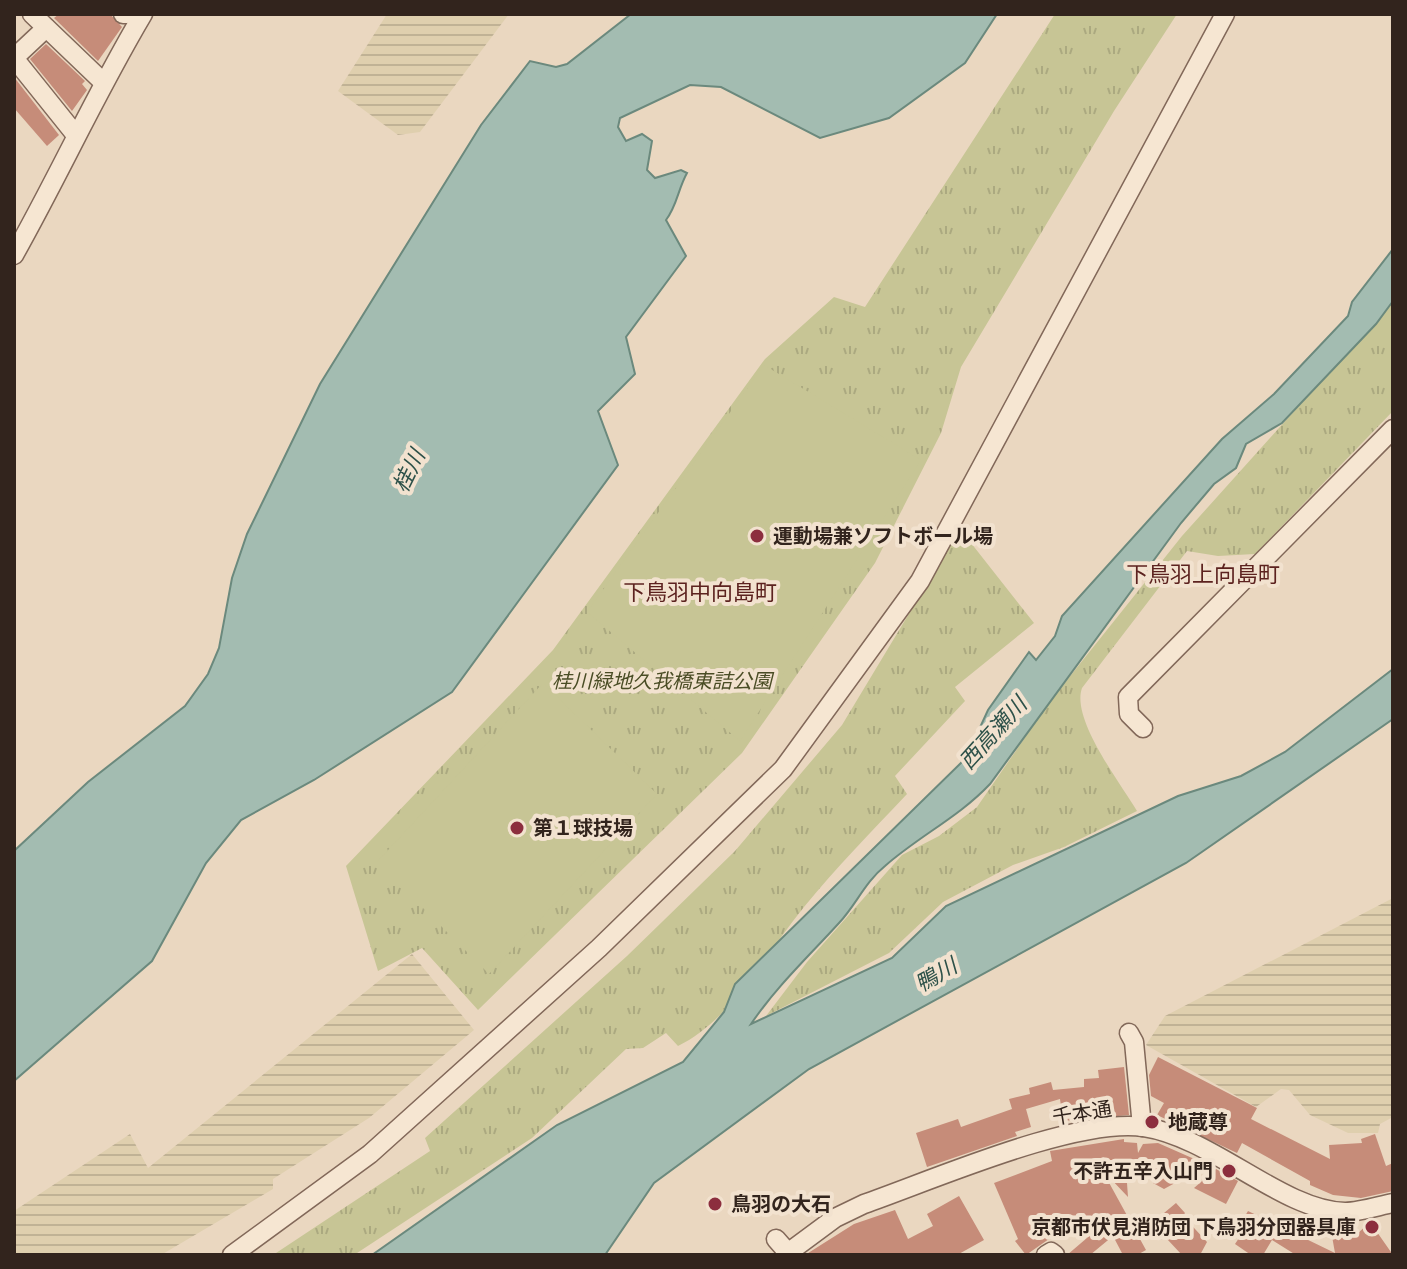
<svg xmlns="http://www.w3.org/2000/svg" width="1407" height="1269" viewBox="0 0 1407 1269" font-family="'Roboto Serif','Noto Sans JP',serif">
<defs>
<pattern id="farmland-rules" width="6" height="5" patternUnits="userSpaceOnUse" patternTransform="scale(2)"><rect width="6" height="5" fill="#dfcfae"/><path d="M0 2.5h6" fill="none" stroke="#c0b295"/></pattern>
<pattern id="grass-tufts" width="24" height="20" patternUnits="userSpaceOnUse" patternTransform="scale(2)"><rect width="24" height="20" fill="#c7c595"/><path d="M3 7l-1-3M5 7V3M7 7l1-3M15 17l-1-3M17 17v-4M19 17l1-3" fill="none" stroke="#aba980"/></pattern>
</defs>
<rect width="100%" height="100%" fill="#ead7c0"/>
<g fill="url(#farmland-rules)">
<path d="M 387,14 L 509,14 L 420,132 L 398,135 L 338,91 Z"/>
<path d="M 1393,898 L 1393,1117 L 1380,1124 L 1378,1133 L 1348,1133 L 1310,1115 L 1289,1090 L 1281,1089 L 1256,1107 L 1146,1045 L 1165,1016 Z"/>
<path d="M 412,954 L 474,1030 L 369,1118 L 273,1179 L 273,1189 L 161,1255 L 14,1255 L 14,1211 L 130,1134 L 148,1168 Z"/>
</g>
<g fill="url(#grass-tufts)">
<path d="M 1055,14 L 1177,14 L 1114,111 L 961,367 L 941,433 L 875,563 L 742,753 L 478,1010 L 422,948 L 378,971 L 346,866 L 553,650 L 765,359 L 834,297 L 865,307 Z"/>
<path d="M 1393,301 L 1393,411 L 1255,554 L 1218,556 L 1187,551 L 1082,688 C 1071,719 1119,781 1137,811 L 1064,847 L 1013,865 L 943,902 L 889,953 L 766,1016 L 807,962 L 902,855 L 939,836 L 977,807 L 1051,700 L 1182,536 Z"/>
<path d="M 960,529 L 1034,623 L 955,687 L 965,701 L 895,776 L 907,794 C 872,831 836,868 804,907 C 766,953 733,1019 678,1046 L 666,1033 L 643,1048 L 626,1049 L 532,1138 L 354,1255 L 273,1255 L 430,1151 L 425,1138 L 627,956 L 735,851 L 842,725 Z"/>
</g>
<g fill="#c7c595">
<path d="M 764,365 L 921,460 L 740,741 L 587,612 Z"/>
<path d="M 543,683 L 657,794 L 489,974 L 377,862 Z"/>
</g>
<g fill="#a3bcb1" stroke="#6b897d" stroke-width="2">
<path d="M 631,14 L 997,14 L 965,63 L 889,118 L 820,138 L 721,87 L 690,85 L 620,118 L 618,127 L 626,141 L 642,134 L 652,141 L 647,170 L 655,178 L 681,170 L 687,173 C 678,189 677,206 666,220 L 686,256 L 626,337 L 635,374 L 598,411 L 618,465 L 452,692 L 314,780 L 241,820 L 206,863 L 152,961 L 14,1081 L 14,851 L 88,782 L 185,706 L 208,674 L 219,648 L 232,578 L 247,534 L 320,384 L 481,125 L 530,61 L 556,67 L 567,64 Z"/>
<path d="M 1393,249 L 1393,301 L 1376,324 L 1282,423 L 1246,444 L 1236,468 L 1214,484 L 1181,523 L 990,784 C 959,817 919,836 885,866 C 865,882 856,905 839,923 C 809,956 776,987 751,1024 L 892,958 L 946,906 L 1178,796 L 1241,776 L 1285,752 L 1393,669 L 1393,719 L 1186,863 L 809,1069 L 654,1183 L 605,1255 L 372,1255 L 557,1125 L 683,1062 L 724,1012 L 735,984 L 966,758 L 988,710 L 1029,652 L 1036,660 L 1055,636 L 1062,616 L 1222,439 L 1274,394 L 1348,316 L 1352,302 Z"/>
</g>
<g fill="#c68c79">
<path d="M 59,14 L 110,14 L 122,27 L 98,61 L 54,18 Z"/>
<path d="M 46,44 L 85,81 L 82,84 L 87,90 L 72,111 L 30,59 Z"/>
<path d="M 14,77 L 59,135 L 47,146 L 14,108 Z"/>
<path d="M 1158,1057 L 1257,1108 L 1251,1119 L 1330,1159 L 1329,1145 L 1362,1143 L 1361,1139 L 1375,1134 L 1386,1166 L 1393,1163 L 1393,1191 L 1361,1198 L 1333,1195 L 1310,1185 L 1310,1181 L 1242,1143 L 1237,1153 L 1157,1115 L 1164,1103 L 1151,1096 L 1149,1075 Z"/>
<path d="M 1124,1067 L 1129,1115 L 1063,1121 L 1060,1099 L 1026,1109 L 1031,1127 L 1015,1132 L 1017,1136 L 927,1167 L 916,1133 L 958,1119 L 961,1127 L 1012,1109 L 1009,1099 L 1030,1094 L 1029,1088 L 1051,1082 L 1053,1090 L 1084,1087 L 1084,1079 L 1099,1078 L 1098,1070 Z"/>
<path d="M 1124,1139 L 1124,1142 L 1137,1143 L 1138,1153 L 1143,1144 L 1158,1143 L 1208,1165 L 1164,1189 L 1153,1183 L 1153,1171 L 1126,1169 L 1128,1197 L 1109,1177 L 1107,1179 L 1146,1250 L 1137,1255 L 1123,1255 L 1113,1236 L 1090,1255 L 1067,1255 L 1094,1232 L 1084,1213 L 1043,1231 L 1049,1239 L 1026,1255 L 1015,1241 L 1018,1239 L 994,1183 L 1052,1161 L 1050,1151 Z"/>
<path d="M 1216,1169 L 1238,1181 L 1226,1204 L 1194,1188 Z"/>
<path d="M 959,1196 L 984,1240 L 957,1255 L 805,1255 L 854,1224 L 895,1210 L 908,1239 L 933,1226 L 927,1214 Z"/>
<path d="M 1176,1203 L 1185,1213 L 1183,1216 L 1207,1242 L 1200,1255 L 1182,1255 L 1152,1223 Z"/>
<path d="M 1248,1211 L 1335,1253 L 1330,1225 L 1353,1224 L 1356,1235 L 1370,1222 L 1393,1255 L 1296,1255 L 1272,1240 L 1263,1255 L 1251,1255 L 1235,1244 L 1245,1229 L 1239,1226 Z"/>
</g>
<g fill="none" stroke-linecap="round" stroke-linejoin="round">
<defs>
<g id="minor">
<path d="M 32,14 L 103,82"/>
<path d="M 123,14 L 127,14"/>
<path d="M 14,58 L 75,134"/>
<path d="M 14,58 L 46,28"/>
<path d="M 14,255 C 59,175 96,93 143,14"/>
<path d="M 1143,728 L 1129,714 L 1128,697 L 1393,429"/>
<path d="M 1129,1033 L 1134,1042 L 1142,1127"/>
<path d="M 776,1239 L 790,1255"/>
<path d="M 232,1255 L 370,1154 L 599,948 L 783,769 L 920,581 L 1225,14"/>
<path d="M 785,1255 L 835,1218 L 864,1204 C 933,1180 1076,1117 1144,1127 C 1212,1137 1283,1211 1345,1212 C 1360,1212 1378,1206 1393,1203"/>
<path d="M 1046,1255 L 1051,1252 L 1055,1255"/>
</g>
</defs>
<use href="#minor" stroke="#826859" stroke-width="21"/>
<use href="#minor" stroke="#f6e6d2" stroke-width="18"/>
</g>
<g fill="#8c2e3e" stroke="#f2e2cf" stroke-width="3">
<circle cx="757" cy="536" r="8"/>
<circle cx="517" cy="828" r="8"/>
<circle cx="1152" cy="1122" r="8"/>
<circle cx="1229" cy="1171" r="8"/>
<circle cx="715" cy="1204" r="8"/>
<circle cx="1372" cy="1227" r="8"/>
</g>
<g text-anchor="middle" dominant-baseline="central" stroke-width="8" stroke-linejoin="round" paint-order="stroke">
<g font-size="20" font-weight="bold" fill="#32241d" stroke="#f2e2cf" text-anchor="start">
<text x="773" y="536">運動場兼ソフトボール場</text>
<text x="533" y="828">第１球技場</text>
<text x="1168" y="1122">地蔵尊</text>
<text x="1213" y="1171" text-anchor="end">不許五辛入山門</text>
<text x="731" y="1204">鳥羽の大石</text>
<text x="1356" y="1227" text-anchor="end">京都市伏見消防団 下鳥羽分団器具庫</text>
</g>
<g font-size="20" font-style="italic" fill="#4a4d25" stroke="#f2e2cf">
<text x="662" y="681">桂川緑地久我橋東詰公園</text>
</g>
<g font-size="20" fill="#32241d" stroke="#f2e2cf">
<text transform="translate(1082 1113) rotate(-9)">千本通</text>
</g>
<g font-size="22" font-style="italic" fill="#2d5149" stroke="#f2e2cf">
<text transform="translate(409 471) rotate(-64)">桂川</text>
<text transform="translate(993 733) rotate(-48)">西高瀬川</text>
<text transform="translate(936 975) rotate(-30)">鴨川</text>
</g>
<g font-size="22" fill="#5c221f" stroke="#f2e2cf">
<text x="1203" y="574">下鳥羽上向島町</text>
<text x="700" y="592">下鳥羽中向島町</text>
</g>
</g>
<rect width="1407" height="1269" fill="none" stroke="#32241d" stroke-width="32"/>
</svg>
